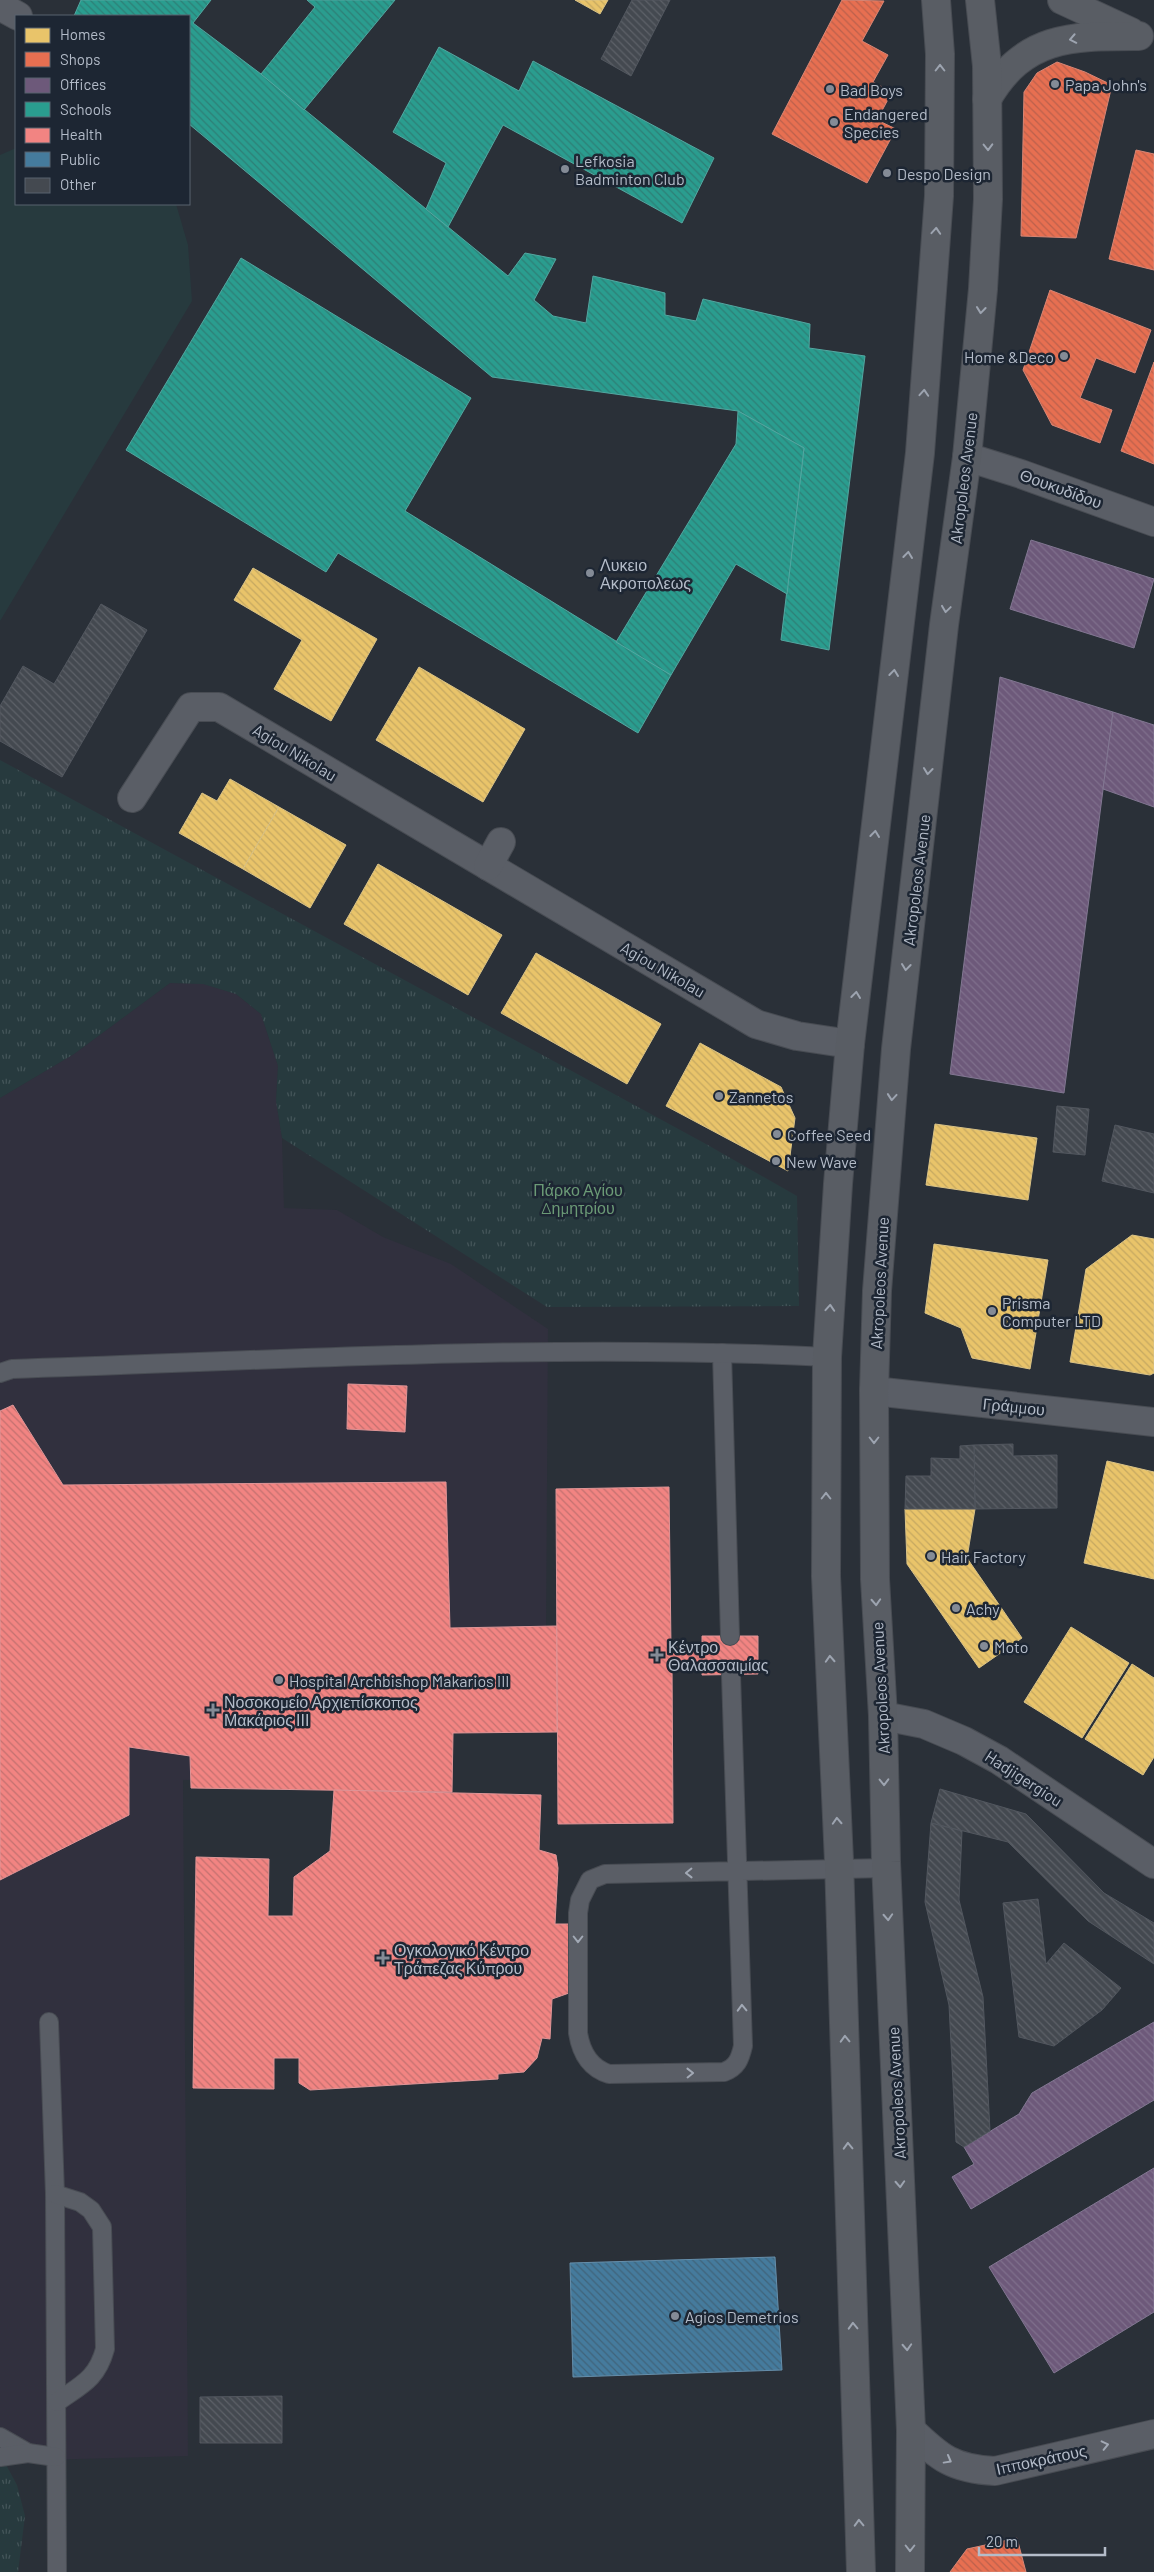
<svg xmlns="http://www.w3.org/2000/svg" width="1154" height="2572" viewBox="0 0 1154 2572" font-family="Barlow,sans-serif">
<defs>
<pattern id="park-tufts" width="24" height="20" patternUnits="userSpaceOnUse" patternTransform="scale(1.25)"><rect width="24" height="20" fill="#273a3e"/><path d="M3 7l-1-3M5 7V3M7 7l1-3M15 17l-1-3M17 17v-4M19 17l1-3" fill="none" stroke="#445559"/></pattern>
<pattern id="homes-back-hatch" width="6" height="6" patternUnits="userSpaceOnUse" patternTransform="scale(1.25)"><rect width="6" height="6" fill="#e9c46a"/><path d="M-1 5l2 2M0 0l6 6M5-1l2 2" fill="none" stroke="#c5a861"/></pattern>
<pattern id="shops-back-hatch" width="6" height="6" patternUnits="userSpaceOnUse" patternTransform="scale(1.25)"><rect width="6" height="6" fill="#e76f51"/><path d="M-1 5l2 2M0 0l6 6M5-1l2 2" fill="none" stroke="#bb614c"/></pattern>
<pattern id="offices-back-hatch" width="6" height="6" patternUnits="userSpaceOnUse" patternTransform="scale(1.25)"><rect width="6" height="6" fill="#6d597a"/><path d="M-1 5l2 2M0 0l6 6M5-1l2 2" fill="none" stroke="#7f6f8c"/></pattern>
<pattern id="schools-back-hatch" width="6" height="6" patternUnits="userSpaceOnUse" patternTransform="scale(1.25)"><rect width="6" height="6" fill="#2a9d8f"/><path d="M-1 5l2 2M0 0l6 6M5-1l2 2" fill="none" stroke="#2e7f76"/></pattern>
<pattern id="health-back-hatch" width="6" height="6" patternUnits="userSpaceOnUse" patternTransform="scale(1.25)"><rect width="6" height="6" fill="#f28482"/><path d="M-1 5l2 2M0 0l6 6M5-1l2 2" fill="none" stroke="#c37170"/></pattern>
<pattern id="public-back-hatch" width="6" height="6" patternUnits="userSpaceOnUse" patternTransform="scale(1.25)"><rect width="6" height="6" fill="#457b9d"/><path d="M-1 5l2 2M0 0l6 6M5-1l2 2" fill="none" stroke="#40647b"/></pattern>
<pattern id="building-back-hatch" width="6" height="6" patternUnits="userSpaceOnUse" patternTransform="scale(1.25)"><rect width="6" height="6" fill="#444950"/><path d="M-1 5l2 2M0 0l6 6M5-1l2 2" fill="none" stroke="#5d6168"/></pattern>
</defs>
<rect width="100%" height="100%" fill="#2a3038"/>
<path fill="#31303e" d="M 170,983 L 204,984 L 236,994 L 261,1014 L 278,1066 L 276,1101 L 282,1138 L 284,1208 L 337,1210 L 383,1237 L 451,1264 L 548,1329 L 546,1640 L 428,1644 L 426,1777 L 183,1780 L 188,2456 L 4,2461 L 0,2460 L 0,1098 L 74,1054 Z"/>
<path fill="#273a3e" d="M 16,148 L 16,204 L 176,204 L 188,245 L 192,301 L 0,621 L 0,155 Z"/>
<g fill="url(#park-tufts)">
<path d="M 0,760 L 706,1144 L 797,1196 L 799,1306 L 547,1307 L 282,1138 L 276,1101 L 278,1066 L 261,1014 L 236,994 L 203,984 L 170,983 L 74,1054 L 0,1098 Z"/>
<path d="M 0,2460 L 4,2461 L 17,2485 L 25,2516 L 18,2572 L 0,2572 Z"/>
</g>
<g fill="url(#homes-back-hatch)" stroke="#d9c286">
<path d="M 575,0 L 608,0 L 600,14 Z"/>
<path d="M 253,568 L 377,639 L 331,721 L 274,689 L 302,640 L 234,600 Z"/>
<path d="M 419,667 L 525,729 L 483,802 L 376,740 Z"/>
<path d="M 230,779 L 279,807 L 243,869 L 179,833 L 202,793 L 217,801 Z"/>
<path d="M 279,807 L 346,845 L 310,908 L 243,869 Z"/>
<path d="M 378,864 L 502,935 L 468,995 L 344,924 Z"/>
<path d="M 536,953 L 661,1024 L 627,1084 L 501,1013 Z"/>
<path d="M 700,1043 L 781,1087 L 795,1118 L 788,1171 L 666,1106 Z"/>
<path d="M 935,1124 L 1037,1138 L 1028,1200 L 926,1185 Z"/>
<path d="M 1132,1235 L 1154,1239 L 1154,1373 L 1150,1375 L 1070,1362 L 1086,1269 Z"/>
<path d="M 934,1244 L 1048,1260 L 1030,1369 L 972,1358 L 961,1328 L 925,1313 Z"/>
<path d="M 1107,1461 L 1154,1472 L 1154,1579 L 1084,1563 Z"/>
<path d="M 905,1509 L 975,1509 L 967,1558 L 1022,1638 L 979,1668 L 907,1564 Z"/>
<path d="M 1071,1627 L 1129,1663 L 1082,1738 L 1024,1702 Z"/>
<path d="M 1132,1664 L 1154,1678 L 1154,1757 L 1143,1775 L 1085,1739 Z"/>
</g>
<g fill="url(#shops-back-hatch)" stroke="#d88675">
<path d="M 842,0 L 884,1 L 862,41 L 888,55 L 873,82 L 892,92 L 877,120 L 896,129 L 867,183 L 772,134 Z"/>
<path d="M 1057,62 L 1085,72 L 1112,85 L 1076,238 L 1021,236 L 1024,92 L 1037,73 Z"/>
<path d="M 1136,150 L 1154,154 L 1154,270 L 1109,259 Z"/>
<path d="M 1050,290 L 1151,330 L 1135,373 L 1096,358 L 1080,398 L 1112,410 L 1100,443 L 1052,425 L 1023,370 Z"/>
<path d="M 1154,362 L 1154,464 L 1121,451 Z"/>
<path d="M 1017,2538 L 1026,2572 L 950,2572 L 967,2549 Z"/>
</g>
<g fill="url(#offices-back-hatch)" stroke="#827792">
<path d="M 1031,540 L 1154,579 L 1134,648 L 1010,609 Z"/>
<path d="M 1000,677 L 1113,712 L 1064,1093 L 950,1074 Z"/>
<path d="M 1113,712 L 1154,725 L 1154,807 L 1103,789 Z"/>
<path d="M 1154,2022 L 1154,2100 L 971,2209 L 952,2177 L 974,2164 L 964,2147 L 1019,2114 L 1032,2093 Z"/>
<path d="M 1154,2168 L 1154,2312 L 1054,2373 L 989,2267 Z"/>
</g>
<g fill="url(#schools-back-hatch)" stroke="#53a6a0">
<path d="M 81,0 L 211,0 L 193,23 L 261,74 L 508,276 L 525,253 L 556,259 L 534,300 L 553,316 L 586,323 L 593,276 L 665,293 L 665,315 L 696,321 L 703,299 L 810,324 L 809,348 L 865,356 L 829,650 L 781,640 L 804,448 L 738,411 L 492,377 L 189,124 L 189,16 L 74,16 Z"/>
<path d="M 307,0 L 395,0 L 304,110 L 261,74 L 315,7 Z"/>
<path d="M 439,47 L 519,91 L 533,61 L 714,158 L 682,223 L 503,125 L 448,227 L 426,209 L 446,163 L 393,132 Z"/>
<path d="M 241,258 L 471,398 L 405,511 L 671,675 L 638,733 L 338,553 L 326,572 L 126,450 Z"/>
<path d="M 738,411 L 804,448 L 787,594 L 736,564 L 671,675 L 616,642 L 736,444 Z"/>
</g>
<g fill="url(#health-back-hatch)" stroke="#df9597">
<path d="M 348,1384 L 407,1386 L 405,1432 L 347,1429 Z"/>
<path d="M 13,1405 L 63,1485 L 446,1482 L 450,1628 L 557,1626 L 557,1732 L 453,1733 L 452,1792 L 191,1788 L 190,1756 L 129,1747 L 129,1815 L 0,1880 L 0,1411 Z"/>
<path d="M 669,1487 L 671,1647 L 702,1647 L 702,1636 L 758,1636 L 758,1674 L 702,1675 L 702,1663 L 672,1664 L 673,1823 L 558,1824 L 556,1489 Z"/>
<path d="M 334,1790 L 541,1795 L 539,1850 L 556,1855 L 558,1868 L 555,1924 L 569,1924 L 572,1992 L 552,1999 L 550,2039 L 542,2038 L 537,2058 L 524,2072 L 498,2074 L 498,2079 L 310,2090 L 299,2083 L 299,2058 L 274,2058 L 274,2089 L 193,2088 L 196,1857 L 269,1859 L 268,1916 L 293,1916 L 294,1877 L 330,1851 Z"/>
</g>
<path fill="url(#public-back-hatch)" stroke="#668eaa" d="M 775,2257 L 782,2370 L 573,2377 L 570,2263 Z"/>
<g fill="url(#building-back-hatch)" stroke="#52575f">
<path d="M 632,0 L 670,0 L 631,76 L 601,59 Z"/>
<path d="M 101,604 L 147,630 L 62,777 L 0,741 L 0,706 L 23,666 L 54,684 Z"/>
<path d="M 1057,1106 L 1089,1109 L 1085,1155 L 1053,1152 Z"/>
<path d="M 1115,1125 L 1154,1134 L 1154,1193 L 1102,1181 Z"/>
<path d="M 1013,1444 L 1013,1456 L 1057,1455 L 1057,1508 L 975,1509 L 974,1445 Z"/>
<path d="M 974,1445 L 975,1509 L 905,1509 L 906,1476 L 931,1476 L 931,1458 L 960,1459 L 960,1446 Z"/>
<path d="M 940,1789 L 1026,1814 L 1104,1893 L 1154,1923 L 1154,1964 L 1088,1921 L 1008,1842 L 931,1823 Z"/>
<path d="M 931,1823 L 962,1831 L 959,1900 L 983,1997 L 990,2131 L 964,2147 L 956,2142 L 949,2005 L 925,1902 Z"/>
<path d="M 1038,1899 L 1046,1964 L 1064,1943 L 1121,1988 L 1102,2010 L 1054,2046 L 1019,2037 L 1003,1903 Z"/>
<path d="M 282,2396 L 282,2443 L 200,2443 L 200,2397 Z"/>
</g>
<g fill="none" stroke-linecap="round" stroke-linejoin="round">
<defs>
<g id="service">
<path d="M 722,1353 L 730,1636"/>
<path d="M 0,1373 L 12,1369 C 283,1360 555,1343 827,1357"/>
<path d="M 731,1675 L 743,2046 C 740,2059 737,2067 724,2072 L 609,2074 C 590,2068 581,2052 578,2033 L 578,1913 L 580,1900 L 590,1880 L 605,1874 L 886,1868"/>
<path d="M 49,2022 L 55,2194 L 57,2572"/>
<path d="M 55,2194 L 80,2202 L 91,2210 L 102,2227 L 105,2349 C 97,2379 81,2385 57,2402"/>
<path d="M 0,2437 L 28,2453"/>
<path d="M 0,2457 L 28,2453 L 56,2457"/>
</g>
<g id="minor">
<path d="M 0,6 L 18,16"/>
<path d="M 967,457 L 1021,474 L 1154,522"/>
<path d="M 132,798 L 191,707 L 219,707 L 756,1024 L 797,1036 L 850,1044"/>
<path d="M 488,866 L 501,842"/>
<path d="M 874,1391 L 1154,1422"/>
<path d="M 883,1716 L 924,1724 L 964,1741 L 999,1760 L 1154,1864"/>
<path d="M 911,2430 C 940,2458 953,2469 995,2471 L 1154,2434"/>
</g>
<g id="secondary">
<path d="M 1062,0 L 1131,32"/>
<path d="M 987,99 C 1024,35 1072,36 1139,36"/>
<path d="M 861,2572 L 839,1861 L 826,1576 L 827,1357 L 838,1184 L 850,1044 L 920,453 L 939,196 L 940,54 L 936,0"/>
<path d="M 910,2572 L 911,2430 L 886,1862 L 883,1716 L 875,1579 L 874,1391 L 877,1291 L 896,1049 L 944,625 L 967,457 L 983,289 L 988,199 L 987,66 L 980,0"/>
</g>
</defs>
<use href="#service" stroke="#484c53" stroke-width="20"/>
<use href="#minor" stroke="#484c53" stroke-width="30"/>
<use href="#secondary" stroke="#484c53" stroke-width="30"/>
<use href="#service" stroke="#5a5e66" stroke-width="18"/>
<use href="#minor" stroke="#5a5e66" stroke-width="28"/>
<use href="#secondary" stroke="#595d64" stroke-width="28"/>
</g>
<defs><path id="oneway-chevron" d="M-2-3.5L2.5 0L-2 3.5" fill="none" stroke-width="1.6" stroke-linecap="round" stroke-linejoin="round" transform="scale(1.25)"/></defs>
<g stroke="#9da4b0">
<use href="#oneway-chevron" transform="translate(1073 39) rotate(169)"/>
<use href="#oneway-chevron" transform="translate(940 68) rotate(-90)"/>
<use href="#oneway-chevron" transform="translate(988 147) rotate(89)"/>
<use href="#oneway-chevron" transform="translate(936 231) rotate(-86)"/>
<use href="#oneway-chevron" transform="translate(981 310) rotate(96)"/>
<use href="#oneway-chevron" transform="translate(924 393) rotate(-86)"/>
<use href="#oneway-chevron" transform="translate(908 555) rotate(-83)"/>
<use href="#oneway-chevron" transform="translate(946 609) rotate(98)"/>
<use href="#oneway-chevron" transform="translate(894 673) rotate(-83)"/>
<use href="#oneway-chevron" transform="translate(928 771) rotate(96)"/>
<use href="#oneway-chevron" transform="translate(875 834) rotate(-83)"/>
<use href="#oneway-chevron" transform="translate(906 967) rotate(97)"/>
<use href="#oneway-chevron" transform="translate(856 995) rotate(-83)"/>
<use href="#oneway-chevron" transform="translate(892 1097) rotate(95)"/>
<use href="#oneway-chevron" transform="translate(830 1308) rotate(-86)"/>
<use href="#oneway-chevron" transform="translate(874 1440) rotate(90)"/>
<use href="#oneway-chevron" transform="translate(826 1496) rotate(-90)"/>
<use href="#oneway-chevron" transform="translate(876 1602) rotate(87)"/>
<use href="#oneway-chevron" transform="translate(830 1659) rotate(-93)"/>
<use href="#oneway-chevron" transform="translate(884 1782) rotate(89)"/>
<use href="#oneway-chevron" transform="translate(837 1821) rotate(-93)"/>
<use href="#oneway-chevron" transform="translate(888 1917) rotate(87)"/>
<use href="#oneway-chevron" transform="translate(845 2039) rotate(-92)"/>
<use href="#oneway-chevron" transform="translate(848 2146) rotate(-92)"/>
<use href="#oneway-chevron" transform="translate(900 2184) rotate(87)"/>
<use href="#oneway-chevron" transform="translate(853 2326) rotate(-92)"/>
<use href="#oneway-chevron" transform="translate(907 2347) rotate(87)"/>
<use href="#oneway-chevron" transform="translate(859 2523) rotate(-92)"/>
<use href="#oneway-chevron" transform="translate(910 2548) rotate(90)"/>
</g>
<g stroke="#a2a9b5">
<use href="#oneway-chevron" transform="translate(689 1873) rotate(179)"/>
<use href="#oneway-chevron" transform="translate(578 1939) rotate(90)"/>
<use href="#oneway-chevron" transform="translate(742 2008) rotate(-92)"/>
<use href="#oneway-chevron" transform="translate(690 2073) rotate(-1)"/>
<use href="#oneway-chevron" transform="translate(1105 2445) rotate(-13)"/>
<use href="#oneway-chevron" transform="translate(948 2460) rotate(29)"/>
</g>
<g fill="#848b96" stroke="#1d2633" stroke-width="2">
<circle cx="1055" cy="84" r="5"/>
<circle cx="830" cy="89" r="5"/>
<circle cx="834" cy="122" r="5"/>
<circle cx="565" cy="169" r="5"/>
<circle cx="887" cy="173" r="5"/>
<circle cx="1064" cy="356" r="5"/>
<circle cx="590" cy="573" r="5"/>
<circle cx="719" cy="1096" r="5"/>
<circle cx="777" cy="1134" r="5"/>
<circle cx="776" cy="1161" r="5"/>
<circle cx="992" cy="1311" r="5"/>
<circle cx="931" cy="1556" r="5"/>
<circle cx="956" cy="1608" r="5"/>
<circle cx="984" cy="1646" r="5"/>
<path d="M654.5 1647.5h5v5h5v5h-5v5h-5v-5h-5v-5h5z"/>
<circle cx="279" cy="1680" r="5"/>
<path d="M210.5 1702.5h5v5h5v5h-5v5h-5v-5h-5v-5h5z"/>
<path d="M380.5 1950.5h5v5h5v5h-5v5h-5v-5h-5v-5h5z"/>
<circle cx="675" cy="2316" r="5"/>
</g>
<g text-anchor="middle" dominant-baseline="central" stroke-width="5" stroke-linejoin="round" paint-order="stroke">
<g font-size="16" fill="#b4bcc9" stroke="#1d2633" text-anchor="start">
<text x="1065" y="84">Papa John's</text>
<text x="840" y="89">Bad Boys</text>
<text x="844" y="113">Endangered<tspan x="844" dy="18">Species</tspan></text>
<text x="575" y="160">Lefkosia<tspan x="575" dy="18">Badminton Club</tspan></text>
<text x="897" y="173">Despo Design</text>
<text x="1054" y="356" text-anchor="end">Home &amp;Deco</text>
<text x="600" y="564">Λυκειο<tspan x="600" dy="18">Ακροπολεως</tspan></text>
<text x="729" y="1096">Zannetos</text>
<text x="787" y="1134">Coffee Seed</text>
<text x="786" y="1161">New Wave</text>
<text x="1002" y="1302">Prisma<tspan x="1002" dy="18">Computer LTD</tspan></text>
<text x="941" y="1556">Hair Factory</text>
<text x="966" y="1608">Achy</text>
<text x="668" y="1646">Κέντρο<tspan x="668" dy="18">Θαλασσαιμίας</tspan></text>
<text x="994" y="1646">Moto</text>
<text x="289" y="1680">Hospital Archbishop Makarios III</text>
<text x="224" y="1701">Νοσοκομείο Αρχιεπίσκοπος<tspan x="224" dy="18">Μακάριος ΙΙΙ</tspan></text>
<text x="394" y="1949">Ογκολογικό Κέντρο<tspan x="394" dy="18">Τράπεζας Κύπρου</tspan></text>
<text x="685" y="2316">Agios Demetrios</text>
</g>
<g font-size="16" fill="#b4bcc9" stroke="#1d2633">
<text transform="translate(963 478) rotate(-83)">Akropoleos Avenue</text>
<text transform="translate(1061 488) rotate(20)">Θουκυδίδου</text>
<text transform="translate(295 752) rotate(31)">Agiou Nikolau</text>
<text transform="translate(916 880) rotate(-83)">Akropoleos Avenue</text>
<text transform="translate(663 969) rotate(30)">Agiou Nikolau</text>
<text transform="translate(879 1283) rotate(-87)">Akropoleos Avenue</text>
<text transform="translate(1014 1406) rotate(6)">Γράμμου</text>
<text transform="translate(880 1688) rotate(-93)">Akropoleos Avenue</text>
<text transform="translate(1024 1778) rotate(33)">Hadjigergiou</text>
<text transform="translate(896 2093) rotate(-93)">Akropoleos Avenue</text>
<text transform="translate(1041 2459) rotate(-12)">Ιπποκράτους</text>
</g>
<g font-size="16" fill="#6b9a76" stroke="#1d2633">
<text x="578" y="1189">Πάρκο Αγίου<tspan x="578" dy="18">Δημητρίου</tspan></text>
</g>
</g>
<rect x="15" y="15" width="175" height="190" fill="#1d2633" stroke="#59626f"/>
<rect x="25" y="28" width="25" height="15" fill="#e9c46a" stroke="#59626f"/>
<text x="60" y="40" font-size="15" fill="#b4bcc9">Homes</text>
<rect x="25" y="52" width="25" height="15" fill="#e76f51" stroke="#59626f"/>
<text x="60" y="65" font-size="15" fill="#b4bcc9">Shops</text>
<rect x="25" y="78" width="25" height="15" fill="#6d597a" stroke="#59626f"/>
<text x="60" y="90" font-size="15" fill="#b4bcc9">Offices</text>
<rect x="25" y="102" width="25" height="15" fill="#2a9d8f" stroke="#59626f"/>
<text x="60" y="115" font-size="15" fill="#b4bcc9">Schools</text>
<rect x="25" y="128" width="25" height="15" fill="#f28482" stroke="#59626f"/>
<text x="60" y="140" font-size="15" fill="#b4bcc9">Health</text>
<rect x="25" y="152" width="25" height="15" fill="#457b9d" stroke="#59626f"/>
<text x="60" y="165" font-size="15" fill="#b4bcc9">Public</text>
<rect x="25" y="178" width="25" height="15" fill="#444950" stroke="#59626f"/>
<text x="60" y="190" font-size="15" fill="#b4bcc9">Other</text>
<path d="M979 2547v8h126v-8" fill="none" stroke="#b4bcc9" stroke-width="2.5"/>
<text x="986" y="2547" font-size="15" fill="#b4bcc9" stroke="#1d2633" stroke-width="4" paint-order="stroke">20 m</text>
</svg>
